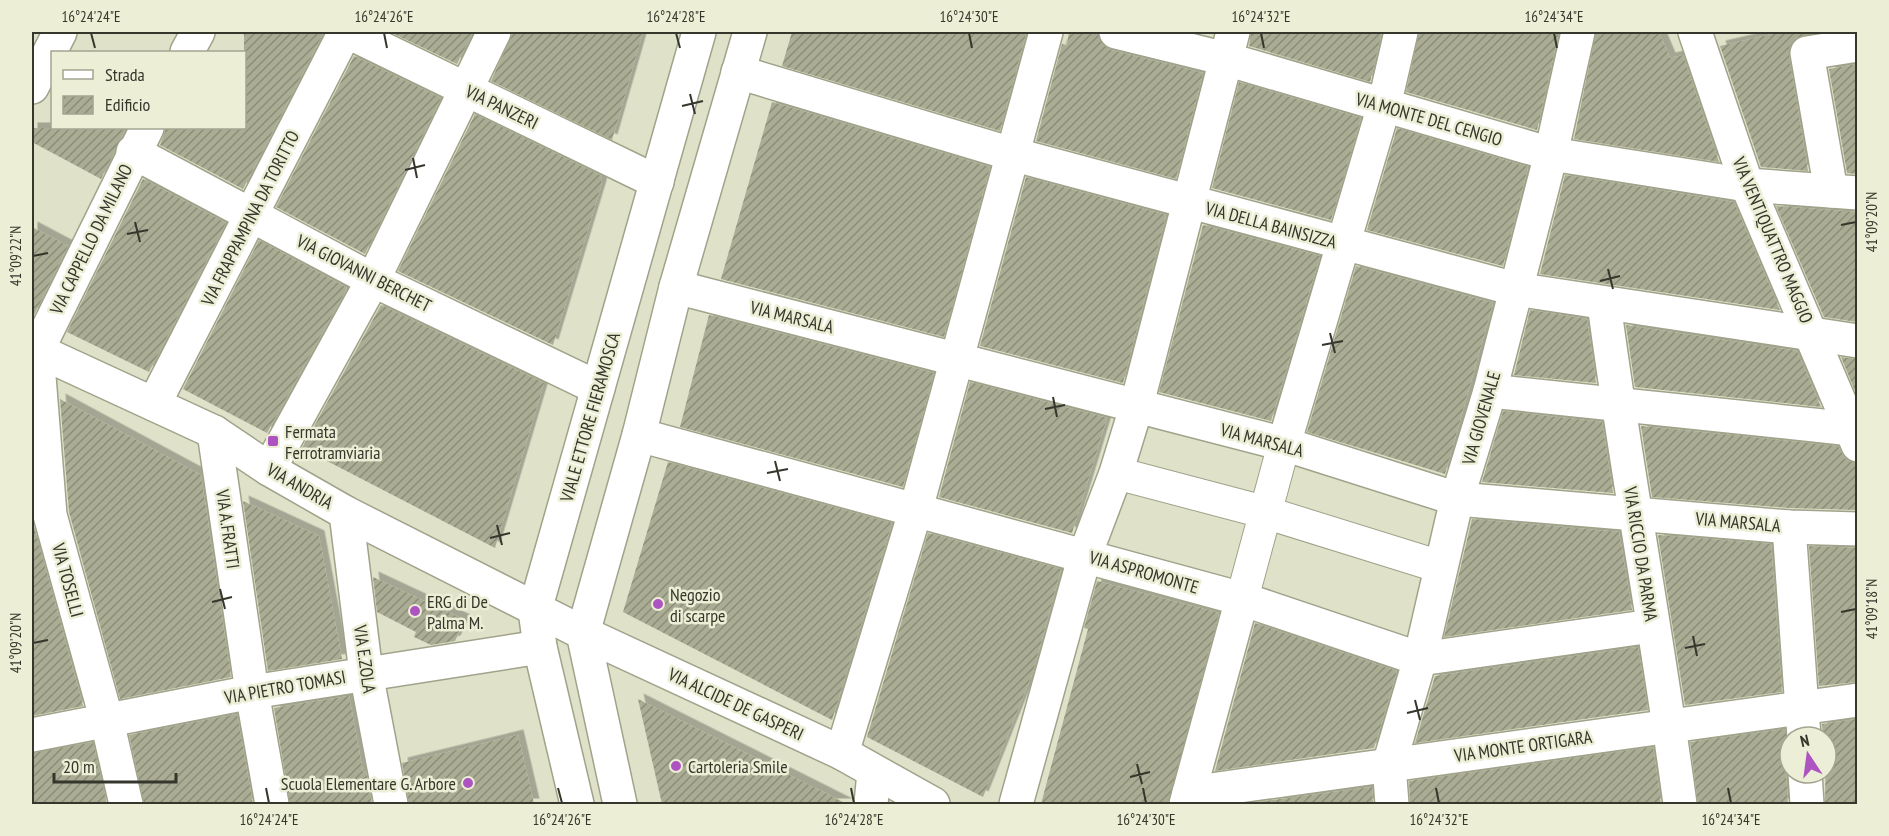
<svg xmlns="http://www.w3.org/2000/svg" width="1889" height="836" viewBox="0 0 1889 836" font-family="'PT Sans Narrow',sans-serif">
<defs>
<pattern id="building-hatch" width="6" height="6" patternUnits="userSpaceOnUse" patternTransform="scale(1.5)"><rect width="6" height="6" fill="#aaac94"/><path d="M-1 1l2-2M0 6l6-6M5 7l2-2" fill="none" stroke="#8b8d79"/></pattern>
<filter id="shadow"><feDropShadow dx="5.5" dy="-5.5" stdDeviation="0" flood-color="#0004"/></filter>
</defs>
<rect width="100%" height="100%" fill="#dfe2c8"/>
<g fill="url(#building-hatch)" filter="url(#shadow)">
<path d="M 244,32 L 324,32 L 243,189 L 160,145 L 166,128 L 244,128 Z"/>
<path d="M 390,32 L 473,32 L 457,64 Z"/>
<path d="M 513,32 L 643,32 L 612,140 L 491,81 Z"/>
<path d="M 792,32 L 1018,32 L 1026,34 L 1000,131 L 782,66 Z"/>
<path d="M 1069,32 L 1098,32 L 1103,45 L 1111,50 L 1203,73 L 1176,179 L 1036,141 L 1062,44 L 1067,45 Z"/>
<path d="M 1251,32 L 1382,32 L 1370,82 L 1249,46 Z"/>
<path d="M 1419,32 L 1559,32 L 1537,130 L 1406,92 Z"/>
<path d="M 1596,32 L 1659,32 L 1670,58 L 1683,55 L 1719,162 L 1574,139 Z"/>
<path d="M 1781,32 L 1823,32 L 1796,38 L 1789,47 L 1789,56 L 1808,171 L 1761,167 L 1720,46 Z"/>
<path d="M 354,56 L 441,98 L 365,254 L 276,207 Z"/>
<path d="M 1857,64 L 1857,174 L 1847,173 L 1829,69 Z"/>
<path d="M 1239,82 L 1361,118 L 1331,220 L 1212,188 Z"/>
<path d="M 772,102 L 990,167 L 944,337 L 721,279 Z"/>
<path d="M 475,114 L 602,176 L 601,186 L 553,345 L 398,271 Z"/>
<path d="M 32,128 L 126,128 L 101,179 L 32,142 Z"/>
<path d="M 1397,128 L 1528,167 L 1503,266 L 1367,230 Z"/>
<path d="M 1565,175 L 1734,202 L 1780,310 L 1540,274 Z"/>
<path d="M 1026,177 L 1166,215 L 1123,383 L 980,346 Z"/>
<path d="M 143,179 L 226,223 L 149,372 L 67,332 Z"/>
<path d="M 1776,206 L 1857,212 L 1857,322 L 1824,317 Z"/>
<path d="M 1203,225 L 1320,256 L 1271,421 L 1159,392 Z"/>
<path d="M 32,227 L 68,246 L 34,315 L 32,313 Z"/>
<path d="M 259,240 L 347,288 L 267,433 L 183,389 Z"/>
<path d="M 1356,266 L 1493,303 L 1445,474 L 1307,432 Z"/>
<path d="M 381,305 L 544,383 L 495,548 L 302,448 Z"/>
<path d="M 1530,310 L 1587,319 L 1596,383 L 1514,375 Z"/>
<path d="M 709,315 L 934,373 L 903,487 L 680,427 Z"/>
<path d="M 1626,325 L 1797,351 L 1821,407 L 1635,387 Z"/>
<path d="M 1841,357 L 1857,359 L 1857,396 Z"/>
<path d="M 970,382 L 1107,418 L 1072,533 L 939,497 Z"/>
<path d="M 60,399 L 201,475 L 231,677 L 120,699 L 69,512 Z"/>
<path d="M 1503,411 L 1602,422 L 1613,493 L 1482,482 Z"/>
<path d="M 1641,426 L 1838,446 L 1846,460 L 1857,463 L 1857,510 L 1790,508 L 1652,497 Z"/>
<path d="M 668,462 L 892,523 L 832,720 L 623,612 Z"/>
<path d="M 243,501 L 319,536 L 342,659 L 268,671 Z"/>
<path d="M 32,518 L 83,706 L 32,716 Z"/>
<path d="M 1472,519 L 1619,532 L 1632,610 L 1444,637 Z"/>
<path d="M 928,533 L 1061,569 L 1033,672 L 983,797 L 867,737 Z"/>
<path d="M 1658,535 L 1771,544 L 1782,692 L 1685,705 Z"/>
<path d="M 1809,546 L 1857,548 L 1857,682 L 1819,686 Z"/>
<path d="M 373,577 L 465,620 L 455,641 L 431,645 L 414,637 L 416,632 L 377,612 Z"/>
<path d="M 1097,581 L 1219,613 L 1168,804 L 1041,804 L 1088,629 L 1084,628 Z"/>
<path d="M 1255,623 L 1397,671 L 1374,748 L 1215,771 Z"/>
<path d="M 1638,647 L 1648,710 L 1415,743 L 1435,676 Z"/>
<path d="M 349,696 L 363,772 L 366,771 L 372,804 L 290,804 L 274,708 Z"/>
<path d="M 638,699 L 847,804 L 662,804 Z"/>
<path d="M 237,714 L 253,804 L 144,804 L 129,735 Z"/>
<path d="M 1857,719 L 1857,804 L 1825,804 L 1826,737 L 1823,737 L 1822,724 Z"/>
<path d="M 1785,729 L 1790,749 L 1786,774 L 1788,804 L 1698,804 L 1690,742 Z"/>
<path d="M 518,735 L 534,804 L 409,804 L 402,763 Z"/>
<path d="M 93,742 L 107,804 L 32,804 L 32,753 Z"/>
<path d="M 1653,747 L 1661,804 L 1410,804 L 1409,781 Z"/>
<path d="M 1372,787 L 1373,804 L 1242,804 Z"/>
</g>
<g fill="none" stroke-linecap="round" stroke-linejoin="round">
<defs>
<g id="pedestrian">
<path d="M 1116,473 L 1264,512 L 1441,567"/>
<path d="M 1242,599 L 1284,444"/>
</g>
<g id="minor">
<path d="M 348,32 L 657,182"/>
<path d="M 1116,32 L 1226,59 L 1551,154 L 1747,185 L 1858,193"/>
<path d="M 1695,32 L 1747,185 L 1858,445"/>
<path d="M 187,52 L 198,32"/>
<path d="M 738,72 L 1012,154 L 1515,289 L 1858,341"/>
<path d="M 32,87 L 60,32"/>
<path d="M 133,152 L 373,280 L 598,388"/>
<path d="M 1831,191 L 1807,53 L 1858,45"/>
<path d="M 676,287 L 1284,444 L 1457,499 L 1789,527 L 1858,529"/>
<path d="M 1604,303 C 1626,471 1658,637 1680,804"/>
<path d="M 1490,391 L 1852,429"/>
<path d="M 154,404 L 345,32"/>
<path d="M 214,432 L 252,692 L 272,804"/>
<path d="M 639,435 L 1242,599 L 1420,659 L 1652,626"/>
<path d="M 1284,444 L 1384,106 L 1401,32"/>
<path d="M 269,469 L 373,280 L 494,32"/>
<path d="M 346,513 L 366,673 L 391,804"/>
<path d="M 1789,527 L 1804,737"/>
<path d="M 583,633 L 842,753 L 933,804"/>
<path d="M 32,735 L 252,692 L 540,647"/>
<path d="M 842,753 L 916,509 L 1046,32"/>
<path d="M 1805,773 L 1807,804"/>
<path d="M 1189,793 L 1858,700"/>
<path d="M 126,804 L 107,721 L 50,515 L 37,351 L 147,128"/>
<path d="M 871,804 L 874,772"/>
<path d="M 1016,804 L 1085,555 L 1116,473 L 1136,408 L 1233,32"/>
<path d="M 1186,804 L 1242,599"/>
<path d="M 1392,804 L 1389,765 L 1420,659 L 1457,499 L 1490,391 L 1551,154 L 1578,32"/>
</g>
<g id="secondary">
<path d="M 32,348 L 214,432 L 269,469 L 346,513 L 583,633"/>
<path d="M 577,804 L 540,647 L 535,610 L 699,32"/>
<path d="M 620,804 L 583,633 L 639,435 L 676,287 L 750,32"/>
</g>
</defs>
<use href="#pedestrian" stroke="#a0a38a" stroke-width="34"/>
<use href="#minor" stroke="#a0a38a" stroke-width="36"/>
<use href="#secondary" stroke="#a0a38a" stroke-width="36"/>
<use href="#pedestrian" stroke="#fff" stroke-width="32"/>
<use href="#minor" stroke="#fff" stroke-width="33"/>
<use href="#secondary" stroke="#fff" stroke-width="33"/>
</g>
<path fill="none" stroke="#35362c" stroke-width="2" d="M 91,33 L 95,48M 384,33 L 387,48M 676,33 L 680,48M 969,33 L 972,48M 1261,33 L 1264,48M 1554,33 L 1557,48M 690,94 L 695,114M 682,106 L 703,101M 413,158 L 417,178M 405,170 L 425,165M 135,222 L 140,242M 1841,225 L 1856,222M 127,234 L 148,230M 33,256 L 48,253M 1608,269 L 1613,289M 1600,281 L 1620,276M 1330,333 L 1335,353M 1322,345 L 1343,341M 1053,397 L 1057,417M 1045,409 L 1065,405M 775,461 L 780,481M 767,473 L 788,469M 497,525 L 502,545M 490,538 L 510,533M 220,589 L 225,609M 212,602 L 232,597M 1841,612 L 1856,609M 1693,636 L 1697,656M 33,643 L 48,640M 1685,648 L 1705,644M 1415,700 L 1420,720M 1407,713 L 1428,708M 1137,764 L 1142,784M 1130,777 L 1150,772M 266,788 L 269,803M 558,788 L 562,803M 851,788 L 854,803M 1143,788 L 1146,803M 1436,788 L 1439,803M 1728,788 L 1731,803"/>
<g fill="#ad54c1" stroke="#ecefd5" stroke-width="2">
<rect x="267" y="435" width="12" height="12" rx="3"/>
<circle cx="658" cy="604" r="6"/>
<circle cx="415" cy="611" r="6"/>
<circle cx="676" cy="766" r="6"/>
<circle cx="468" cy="783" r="6"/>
</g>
<g text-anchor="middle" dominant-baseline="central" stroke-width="5" stroke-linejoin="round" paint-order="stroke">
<g font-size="18" fill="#35362c" stroke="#ecefd5">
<text transform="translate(502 107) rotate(26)">VIA PANZERI</text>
<text transform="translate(1429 119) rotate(16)">VIA MONTE DEL CENGIO</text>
<text transform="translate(250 218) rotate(-63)">VIA FRAPPAMPINA DA TORITTO</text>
<text transform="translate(1271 225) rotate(15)">VIA DELLA BAINSIZZA</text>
<text transform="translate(91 239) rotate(-64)">VIA CAPPELLO DA MILANO</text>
<text transform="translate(1773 240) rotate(67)">VIA VENTIQUATTRO MAGGIO</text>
<text transform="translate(364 273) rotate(27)">VIA GIOVANNI BERCHET</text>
<text transform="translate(792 317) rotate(14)">VIA MARSALA</text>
<text transform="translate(590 417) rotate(-74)">VIALE ETTORE FIERAMOSCA</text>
<text transform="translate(1481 418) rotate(-74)">VIA GIOVENALE</text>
<text transform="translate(1262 440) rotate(15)">VIA MARSALA</text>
<text transform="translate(300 486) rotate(30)">VIA ANDRIA</text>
<text transform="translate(1738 522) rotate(5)">VIA MARSALA</text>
<text transform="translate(228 529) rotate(82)">VIA A.FRATTI</text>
<text transform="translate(1641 554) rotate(81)">VIA RICCIO DA PARMA</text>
<text transform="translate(1144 572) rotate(16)">VIA ASPROMONTE</text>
<text transform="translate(68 580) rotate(75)">VIA TOSELLI</text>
<text transform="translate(365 659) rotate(82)">VIA E.ZOLA</text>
<text transform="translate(285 687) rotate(-10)">VIA PIETRO TOMASI</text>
<text transform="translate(736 704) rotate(25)">VIA ALCIDE DE GASPERI</text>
<text transform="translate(1523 746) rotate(-8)">VIA MONTE ORTIGARA</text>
</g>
<g font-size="18" fill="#35362c" stroke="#ecefd5" text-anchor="start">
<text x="285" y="431">Fermata<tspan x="285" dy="21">Ferrotramviaria</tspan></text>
<text x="670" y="594">Negozio<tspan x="670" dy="21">di scarpe</tspan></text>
<text x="427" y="601">ERG di De<tspan x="427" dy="21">Palma M.</tspan></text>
<text x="688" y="766">Cartoleria Smile</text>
<text x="456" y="783" text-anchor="end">Scuola Elementare G. Arbore</text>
</g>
</g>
<rect width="1889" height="836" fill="none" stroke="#ecefd5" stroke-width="66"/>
<rect x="51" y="51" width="195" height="78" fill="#ecefd5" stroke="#a3a591" stroke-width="1.5"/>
<rect x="63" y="70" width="30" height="9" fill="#ffffff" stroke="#a3a591" stroke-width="1.5"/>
<text x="105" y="81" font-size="18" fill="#35362c">Strada</text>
<rect x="63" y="96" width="30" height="18" fill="url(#building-hatch)" stroke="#a3a591" stroke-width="1.5"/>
<text x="105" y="111" font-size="18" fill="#35362c">Edificio</text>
<g transform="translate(1808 755) rotate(347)"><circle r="28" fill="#ecefd5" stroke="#a3a591" stroke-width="1.5"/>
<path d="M0-4.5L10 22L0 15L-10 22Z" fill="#ad54c1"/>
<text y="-9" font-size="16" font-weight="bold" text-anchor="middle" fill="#35362c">N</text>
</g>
<path d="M54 773v9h122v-9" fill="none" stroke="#35362c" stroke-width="3"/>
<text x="63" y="773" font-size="18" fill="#35362c" stroke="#ecefd5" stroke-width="4.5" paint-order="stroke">20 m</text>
<rect x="33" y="33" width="1823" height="770" fill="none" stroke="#35362c" stroke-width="2"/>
<g font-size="15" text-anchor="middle" fill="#35362c">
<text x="91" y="22">16°24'24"E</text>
<text x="384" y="22">16°24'26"E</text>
<text x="676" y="22">16°24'28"E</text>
<text x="969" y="22">16°24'30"E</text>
<text x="1261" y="22">16°24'32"E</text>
<text x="1554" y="22">16°24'34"E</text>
<text transform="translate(1872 222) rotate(-90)" y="5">41°09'20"N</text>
<text transform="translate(16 256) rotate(-90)" y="5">41°09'22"N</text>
<text transform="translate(1872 609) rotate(-90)" y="5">41°09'18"N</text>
<text transform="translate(16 643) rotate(-90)" y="5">41°09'20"N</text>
<text x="269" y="825">16°24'24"E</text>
<text x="562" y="825">16°24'26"E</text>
<text x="854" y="825">16°24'28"E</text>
<text x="1146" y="825">16°24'30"E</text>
<text x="1439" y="825">16°24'32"E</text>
<text x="1731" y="825">16°24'34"E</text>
</g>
</svg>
